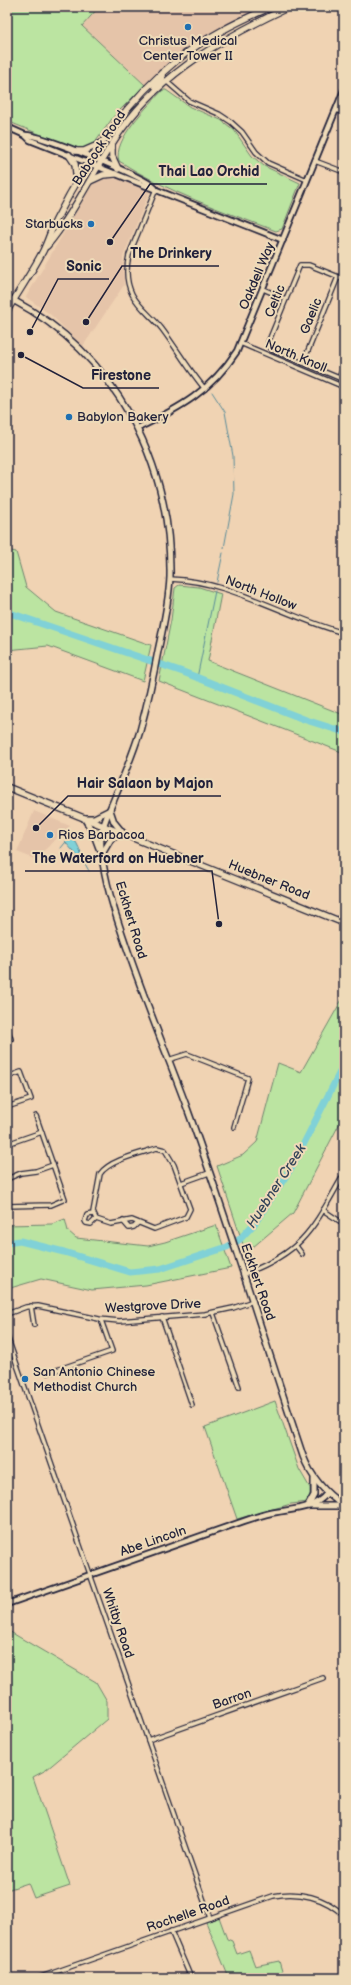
<svg xmlns="http://www.w3.org/2000/svg" width="351" height="1985" viewBox="0 0 351 1985" font-family="'Balsamiq Sans',sans-serif">
<rect width="100%" height="100%" fill="#f0d3b3"/>
<filter id="ink" filterUnits="userSpaceOnUse"><feTurbulence type="fractalNoise" baseFrequency=".025" numOctaves="2"/><feDisplacementMap in="SourceGraphic" scale="8" xChannelSelector="R" yChannelSelector="G"/><feConvolveMatrix kernelMatrix="1 2 1 2 8 2 1 2 1" color-interpolation-filters="sRGB"/></filter>
<g filter="url(#ink)">
<g fill="#e5c4a9">
<path d="M 99,7 L 264,7 L 206,37 L 170,63 L 145,85 L 82,26 Z"/>
<path d="M 105,177 L 125,181 L 150,191 L 123,257 L 124,285 L 83,346 L 51,315 L 26,297 L 92,185 Z"/>
<path d="M 34,811 L 70,826 L 35,859 L 17,852 Z"/>
</g>
<g fill="#bbe4a1" stroke="#6e836e">
<path d="M 7,7 L 99,7 L 82,26 L 145,85 L 114,116 L 94,144 L 89,148 L 78,149 L 71,147 L 7,121 Z"/>
<path d="M 163,90 L 166,90 L 190,107 L 221,120 L 234,130 L 252,156 L 264,166 L 300,183 L 282,229 L 276,231 C 223,211 167,192 119,161 C 112,140 149,105 163,90 Z"/>
<path d="M 7,550 L 16,552 L 26,587 L 56,612 L 151,645 L 143,681 L 48,646 L 7,650 Z"/>
<path d="M 179,585 L 199,587 L 221,594 L 208,661 L 344,715 L 344,753 L 159,681 L 171,620 L 175,588 Z"/>
<path d="M 344,996 L 344,1115 L 293,1213 L 246,1253 L 217,1166 L 243,1155 L 257,1142 L 278,1063 L 301,1072 Z"/>
<path d="M 65,1219 L 68,1231 L 76,1238 L 148,1246 L 165,1242 L 216,1225 L 231,1268 L 146,1285 L 92,1290 L 41,1279 L 7,1289 L 7,1225 L 52,1224 Z"/>
<path d="M 275,1401 L 299,1469 L 310,1488 L 310,1498 L 308,1502 L 291,1504 L 237,1519 L 205,1427 Z"/>
<path d="M 7,1630 L 96,1682 L 107,1701 L 107,1719 L 46,1770 L 33,1777 L 70,1886 L 34,1898 L 28,1883 L 7,1890 Z"/>
<path d="M 219,1917 L 227,1939 L 232,1941 L 237,1954 L 249,1950 L 255,1966 L 279,1961 L 284,1978 L 229,1978 L 206,1922 Z"/>
</g>
<path fill="#80d1d7" stroke="#5a8b99" d="M 71,837 C 77,840 82,854 82,861 L 65,842 Z"/>
<g fill="none" stroke-linecap="round" stroke-linejoin="round">
<g stroke="#5a8b99" stroke-width="1">
<path d="M 212,392 L 225,412 L 233,456 L 234,494 L 224,548"/>
<path d="M 217,582 L 223,553"/>
<path d="M 197,678 L 215,591"/>
<path d="M 61,848 L 65,843"/>
<path d="M 83,860 L 89,871"/>
</g>
<g stroke="#80d1d7" stroke-width="7">
<path d="M 7,612 L 183,672 L 306,720 L 344,732"/>
<path d="M 7,1243 L 20,1241 L 64,1252 L 130,1272 L 160,1269 L 227,1247 L 239,1240 L 254,1224 L 293,1165 L 344,1064"/>
</g>
<defs>
<g id="minor">
<path d="M 166,81 L 189,101 L 219,114 L 231,122 L 242,132 L 256,152 L 268,163 L 307,180"/>
<path d="M 336,110 L 344,113"/>
<path d="M 315,161 L 344,172"/>
<path d="M 156,189 L 129,255 C 126,268 126,282 132,294 C 139,308 153,317 162,329 C 177,349 189,370 205,389"/>
<path d="M 344,279 L 309,265 L 300,265 L 268,343 L 272,350 L 344,380"/>
<path d="M 263,289 L 286,299"/>
<path d="M 7,297 L 13,300"/>
<path d="M 240,343 L 344,387"/>
<path d="M 303,363 L 338,277"/>
<path d="M 339,378 L 344,366"/>
<path d="M 170,579 C 231,581 285,617 344,633"/>
<path d="M 7,1028 L 11,1039 L 7,1041"/>
<path d="M 168,1060 L 187,1054 L 248,1078 L 234,1127"/>
<path d="M 7,1077 L 21,1072 L 31,1099 L 7,1107"/>
<path d="M 7,1144 L 42,1132"/>
<path d="M 157,1148 L 165,1150 L 174,1165 L 190,1209 L 186,1217 L 154,1229 L 132,1220 L 111,1224 L 96,1219 L 93,1212 L 100,1174 C 109,1160 142,1153 157,1148 Z"/>
<path d="M 7,1179 L 21,1173 L 36,1171 L 53,1165"/>
<path d="M 181,1183 L 209,1173"/>
<path d="M 7,1206 L 51,1205 L 65,1199 L 36,1116"/>
<path d="M 323,1210 L 344,1224"/>
<path d="M 93,1214 L 87,1215 L 85,1221 L 86,1223 L 91,1224 L 96,1219"/>
<path d="M 123,1221 L 129,1228 L 134,1227 L 138,1223"/>
<path d="M 296,1246 L 302,1254"/>
<path d="M 244,1274 C 305,1251 313,1228 344,1174"/>
<path d="M 31,1306 L 34,1325"/>
<path d="M 213,1313 L 239,1387"/>
<path d="M 7,1314 L 26,1307 L 38,1306 L 99,1319 L 119,1321 L 205,1314 L 233,1308 L 253,1301"/>
<path d="M 162,1317 L 192,1405"/>
<path d="M 7,1336 L 210,1918"/>
<path d="M 48,1373 L 112,1351 L 101,1320"/>
<path d="M 148,1740 L 323,1678"/>
<path d="M 171,1931 L 191,1978"/>
<path d="M 38,1978 L 273,1896 C 298,1891 326,1897 344,1916"/>
</g>
<g id="tertiary">
<path d="M 7,127 L 25,135 L 30,140 L 283,240"/>
<path d="M 25,135 C 42,135 143,176 155,188"/>
<path d="M 138,428 C 180,408 211,391 237,351 L 344,90"/>
<path d="M 7,1604 L 244,1521 C 253,1518 262,1515 271,1513 C 290,1509 315,1510 327,1493"/>
</g>
<g id="secondary">
<path d="M 13,300 C 115,354 172,463 170,577 C 169,602 163,627 158,651 C 153,678 147,705 140,731 C 133,754 124,775 115,797 C 110,810 102,824 101,838 C 100,846 102,855 103,863 C 108,894 119,925 129,954 C 147,1006 168,1057 187,1108 C 229,1223 264,1340 303,1456 C 311,1477 325,1493 344,1506"/>
<path d="M 84,818 L 94,818 L 110,810 L 114,822 L 123,833 L 111,839 L 102,854"/>
<path d="M 84,818 L 93,832 L 99,848"/>
<path d="M 308,1506 L 343,1506"/>
<path d="M 308,1506 L 314,1495 L 314,1479"/>
</g>
<g id="primary">
<path d="M 155,86 L 162,79 L 162,73"/>
<path d="M 112,145 L 112,156 L 118,169"/>
<path d="M 75,151 L 84,151 L 100,144"/>
<path d="M 69,155 L 75,164 L 77,182"/>
<path d="M 90,181 L 103,175 L 115,174"/>
<path d="M 47,246 C 77,210 95,166 122,129 C 164,71 225,37 289,7"/>
<path d="M 7,311 C 19,291 32,272 43,251 C 48,241 51,230 56,220 C 86,161 124,103 176,61 C 204,38 237,22 271,7"/>
<path d="M 7,787 L 344,923"/>
</g>
</defs>
<use href="#minor" stroke="#22223b" stroke-width="6"/>
<use href="#tertiary" stroke="#22223b" stroke-width="8"/>
<use href="#secondary" stroke="#22223b" stroke-width="8"/>
<use href="#primary" stroke="#22223b" stroke-width="8"/>
<use href="#minor" stroke="#eedab8" stroke-width="3.5"/>
<use href="#tertiary" stroke="#eedab8" stroke-width="4.5"/>
<use href="#secondary" stroke="#eedab8" stroke-width="5"/>
<use href="#primary" stroke="#eedab8" stroke-width="5.5"/>
</g>
</g>
<g fill="#1f6fb2" stroke="#eedab8" stroke-width="1.5">
<circle cx="188" cy="27" r="4"/>
<circle cx="91" cy="224" r="4"/>
<circle cx="69" cy="417" r="4"/>
<circle cx="50" cy="835" r="4"/>
<circle cx="25" cy="1379" r="4"/>
</g>
<g text-anchor="middle" dominant-baseline="central" stroke-width="4" stroke-linejoin="round" paint-order="stroke">
<g font-size="13" fill="#22223b" stroke="#eedab8" text-anchor="start">
<text x="188" y="41" text-anchor="middle">Christus Medical<tspan x="188" dy="15">Center Tower II</tspan></text>
<text x="83" y="224" text-anchor="end">Starbucks</text>
<text x="77" y="417">Babylon Bakery</text>
<text x="58" y="835">Rios Barbacoa</text>
<text x="33" y="1372">San Antonio Chinese<tspan x="33" dy="15">Methodist Church</tspan></text>
</g>
<g font-size="13" fill="#22223b" stroke="#eedab8">
<text transform="translate(99 148) rotate(-57)">Babcock Road</text>
<text transform="translate(257 276) rotate(-67)">Oakdell Way</text>
<text transform="translate(275 301) rotate(-68)">Celtic</text>
<text transform="translate(311 316) rotate(-68)">Gaelic</text>
<text transform="translate(296 356) rotate(23)">North Knoll</text>
<text transform="translate(261 593) rotate(21)">North Hollow</text>
<text transform="translate(269 880) rotate(22)">Huebner Road</text>
<text transform="translate(131 920) rotate(73)">Eckhert Road</text>
<text transform="translate(258 1282) rotate(71)">Eckhert Road</text>
<text transform="translate(153 1306) rotate(-3)">Westgrove Drive</text>
<text transform="translate(153 1541) rotate(-19)">Abe Lincoln</text>
<text transform="translate(118 1623) rotate(71)">Whitby Road</text>
<text transform="translate(232 1699) rotate(-19)">Barron</text>
<text transform="translate(188 1914) rotate(-19)">Rochelle Road</text>
</g>
<g font-size="14" font-style="italic" fill="#35455a" stroke="#eedab8">
<text transform="translate(276 1186) rotate(-57)">Huebner Creek</text>
</g>
</g>
<path fill="none" stroke="#22223b" stroke-width="1.5" d="M110 242L150 184H267M86 322L122 266H219M30 332L58 279H109M21 355L83 388H159M36 828L68 796H221M219 924L212 871H25"/>
<g fill="#22223b" stroke="#eedab8" stroke-width="1.5">
<circle cx="110" cy="242" r="4"/>
<circle cx="86" cy="322" r="4"/>
<circle cx="30" cy="332" r="4"/>
<circle cx="21" cy="355" r="4"/>
<circle cx="36" cy="828" r="4"/>
<circle cx="219" cy="924" r="4"/>
</g>
<g font-size="14" text-anchor="middle" font-weight="bold" fill="#22223b" stroke="#eedab8" stroke-width="4" stroke-linejoin="round" paint-order="stroke">
<text x="209" y="176">Thai Lao Orchid</text>
<text x="171" y="258">The Drinkery</text>
<text x="84" y="271">Sonic</text>
<text x="121" y="380">Firestone</text>
<text x="145" y="788">Hair Salaon by Majon</text>
<text x="118" y="863">The Waterford on Huebner</text>
</g>
<rect width="351" height="1985" fill="none" stroke="#eedab8" stroke-width="24"/>
<rect x="12" y="12" width="327" height="1961" fill="none" stroke="#22223b" stroke-width="1.5" filter="url(#ink)"/>
</svg>
